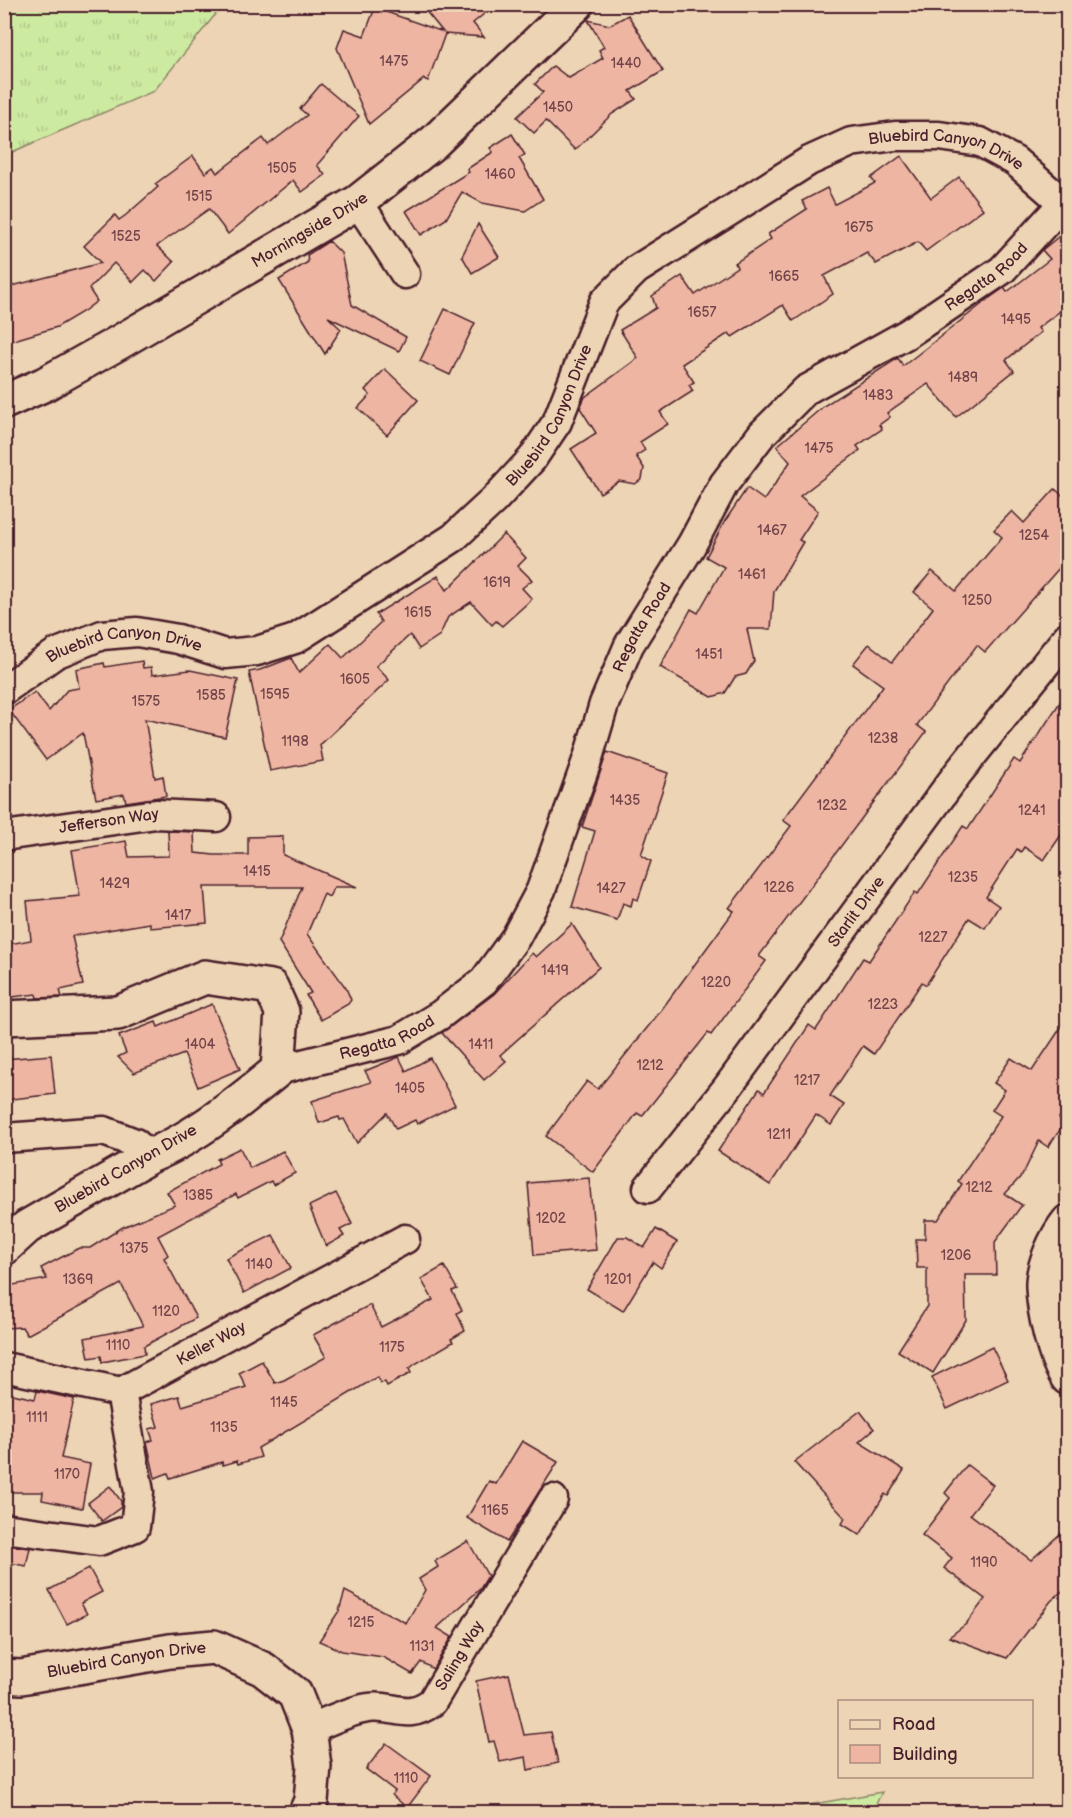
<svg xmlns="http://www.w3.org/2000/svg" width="1072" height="1817" viewBox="0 0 1072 1817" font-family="'Balsamiq Sans',sans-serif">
<defs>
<pattern id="grass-tufts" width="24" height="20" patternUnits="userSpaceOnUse" patternTransform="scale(1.5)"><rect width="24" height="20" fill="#cdeaa1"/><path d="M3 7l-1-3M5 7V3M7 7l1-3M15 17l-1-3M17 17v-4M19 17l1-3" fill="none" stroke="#b2c88b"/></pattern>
</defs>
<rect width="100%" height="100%" fill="#ecd4b4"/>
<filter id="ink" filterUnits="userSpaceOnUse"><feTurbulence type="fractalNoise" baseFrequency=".0167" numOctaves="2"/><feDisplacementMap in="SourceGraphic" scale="12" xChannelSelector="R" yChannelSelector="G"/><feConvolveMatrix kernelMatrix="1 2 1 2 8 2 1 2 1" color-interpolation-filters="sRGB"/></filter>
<g filter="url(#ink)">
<g fill="url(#grass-tufts)" stroke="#8c8466" stroke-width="1.5">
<path d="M 5,4 L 223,4 L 223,5 L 154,91 L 5,155 Z"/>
<path d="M 882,1792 L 872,1812 L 769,1812 Z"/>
</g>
<g fill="#edb5a2" stroke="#4a1f2b" stroke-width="1.5">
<path d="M 420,4 L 496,4 L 473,23 L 484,37 L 445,34 L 428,81 L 424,79 L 369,124 L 337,48 L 344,29 L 364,36 L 375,8 L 443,32 Z"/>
<path d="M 628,15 L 663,71 L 630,91 L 636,99 L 612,114 L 575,150 L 546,121 L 534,133 L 517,117 L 543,92 L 535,84 L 553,66 L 569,78 L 603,58 L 599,50 L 604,47 L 588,20 L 610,25 Z"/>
<path d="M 321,84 L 359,116 L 317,165 L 325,175 L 302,192 L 293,180 L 228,234 L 209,209 L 157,246 L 174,262 L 156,281 L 145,270 L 133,282 L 114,263 L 89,289 L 97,301 L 84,311 L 57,327 L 4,343 L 4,288 L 101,263 L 84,246 L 115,215 L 119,220 L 126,215 L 158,187 L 155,184 L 193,156 L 205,173 L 213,167 L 217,173 L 263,138 L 268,145 L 307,115 L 300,109 Z"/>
<path d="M 512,134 L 525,155 L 519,158 L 543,199 L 525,211 L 482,203 L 462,192 L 446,219 L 421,235 L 406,211 L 469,172 L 467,169 L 493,152 L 490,148 Z"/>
<path d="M 901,156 L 931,198 L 959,177 L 983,209 L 926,251 L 918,242 L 876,264 L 867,253 L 824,276 L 833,294 L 793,321 L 783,305 L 732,337 L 729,333 L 682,364 L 694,382 L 689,385 L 693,391 L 660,412 L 668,424 L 640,442 L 645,450 L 636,456 L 644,468 L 642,479 L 635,484 L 619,481 L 600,493 L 571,449 L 596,433 L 580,408 L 585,397 L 638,358 L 620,330 L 656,308 L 652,296 L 682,276 L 695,295 L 737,267 L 735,263 L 771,239 L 768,234 L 807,209 L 802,201 L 827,188 L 835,204 L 875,183 L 871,178 Z"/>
<path d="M 478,224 L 499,257 L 472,273 L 462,256 Z"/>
<path d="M 1068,229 L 1068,305 L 1038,328 L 1041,332 L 1006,360 L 1014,371 L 956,417 L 928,384 L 887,413 L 890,417 L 879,425 L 882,429 L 857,446 L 860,450 L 800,496 L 818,511 L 799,540 L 803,542 L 774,591 L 771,629 L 747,629 L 754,661 L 746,674 L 735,677 L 725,693 L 712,697 L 660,667 L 691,609 L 698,613 L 724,567 L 706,557 L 725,521 L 747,488 L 764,500 L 790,462 L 777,446 L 825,405 L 898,358 L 903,366 L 991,297 L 1004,288 L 1007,292 L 1015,286 L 1050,259 L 1042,250 Z"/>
<path d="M 329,241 L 341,253 L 352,305 L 406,337 L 399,351 L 328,317 L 341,329 L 325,354 L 279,280 L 308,262 L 307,255 Z"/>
<path d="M 445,309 L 475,323 L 450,375 L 420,361 Z"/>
<path d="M 385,369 L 418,400 L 387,435 L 358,408 L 370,395 L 365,390 Z"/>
<path d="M 1055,489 L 1068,500 L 1068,558 L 985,652 L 977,645 L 917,725 L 926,732 L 759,956 L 766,961 L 711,1035 L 708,1033 L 642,1116 L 637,1113 L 593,1172 L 546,1136 L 587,1081 L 598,1089 L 659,1013 L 734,911 L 729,908 L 791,826 L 783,820 L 883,686 L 853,664 L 869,644 L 892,662 L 933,608 L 914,592 L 932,571 L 956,591 L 1002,537 L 994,530 L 1012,511 L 1024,523 Z"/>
<path d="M 504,534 L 526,558 L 518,566 L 532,580 L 522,588 L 532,599 L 502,626 L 496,621 L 492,625 L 471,602 L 448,617 L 440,635 L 419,649 L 410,635 L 376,666 L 389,680 L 320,745 L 323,761 L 270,771 L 249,672 L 260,670 L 291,658 L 299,673 L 330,644 L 343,658 L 381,622 L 376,614 L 438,576 L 447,590 Z"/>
<path d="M 142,661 L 143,668 L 151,667 L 152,675 L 190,670 L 238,680 L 225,737 L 145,719 L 155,778 L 163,776 L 166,796 L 126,802 L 124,794 L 96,799 L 83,733 L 46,760 L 9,710 L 35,692 L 49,711 L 67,690 L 79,688 L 76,669 L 104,663 L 105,667 Z"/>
<path d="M 1068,690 L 1068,825 L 1044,860 L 1024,847 L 1021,852 L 1017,849 L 986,897 L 999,906 L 985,928 L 969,918 L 926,985 L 922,982 L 874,1054 L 863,1046 L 830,1096 L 844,1105 L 831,1125 L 816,1115 L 770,1185 L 718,1151 L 759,1089 L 764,1093 L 809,1025 L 816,1030 L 863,958 L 869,961 L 915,892 L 918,894 L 963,826 L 968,829 L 1014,759 L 1020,763 Z"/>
<path d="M 607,752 L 668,773 L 641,855 L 651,861 L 638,900 L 633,898 L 631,906 L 623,903 L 617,920 L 572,907 L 595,831 L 582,827 Z"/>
<path d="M 168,831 L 194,832 L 195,853 L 214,855 L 248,855 L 248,837 L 283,836 L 283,855 L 357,887 L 334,887 L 329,897 L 324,894 L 307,934 L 346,988 L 351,1000 L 348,1004 L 321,1020 L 306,995 L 311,993 L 279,942 L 302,887 L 204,887 L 207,923 L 150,928 L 150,923 L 72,936 L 83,985 L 60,990 L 62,997 L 37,998 L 36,994 L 4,998 L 4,945 L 31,940 L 27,901 L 80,896 L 72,850 L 126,841 L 129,857 L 169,856 Z"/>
<path d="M 572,924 L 599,967 L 500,1055 L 506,1061 L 484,1080 L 442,1033 L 494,994 L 532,953 L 536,957 Z"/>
<path d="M 212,1004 L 240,1069 L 198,1087 L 184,1054 L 134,1073 L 118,1057 L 126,1053 L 119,1036 L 156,1022 L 158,1027 Z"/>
<path d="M 1068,1017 L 1068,1106 L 1059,1118 L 1065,1123 L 1048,1147 L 1039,1141 L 1023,1174 L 1005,1194 L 1022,1205 L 995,1242 L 996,1275 L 965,1275 L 966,1320 L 933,1373 L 898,1351 L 927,1306 L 927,1268 L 917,1268 L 916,1239 L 925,1239 L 925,1220 L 938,1220 L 962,1184 L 958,1181 L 1001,1116 L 992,1110 L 1005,1090 L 994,1083 L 1011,1058 L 1032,1071 Z"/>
<path d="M 51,1055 L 55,1094 L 4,1100 L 4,1059 Z"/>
<path d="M 399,1057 L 406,1071 L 430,1058 L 455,1105 L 417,1124 L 415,1120 L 396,1129 L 387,1113 L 357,1143 L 344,1119 L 340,1120 L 339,1117 L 319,1123 L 312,1101 L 371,1082 L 365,1071 Z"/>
<path d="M 240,1148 L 250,1168 L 283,1151 L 295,1173 L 273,1185 L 271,1181 L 238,1198 L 236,1194 L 158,1236 L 168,1255 L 164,1258 L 196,1318 L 144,1346 L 145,1354 L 102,1362 L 101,1356 L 89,1358 L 85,1338 L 143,1326 L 121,1284 L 27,1335 L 22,1327 L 4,1328 L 4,1290 L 8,1289 L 7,1286 L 47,1279 L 41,1268 L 79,1248 L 90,1248 L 123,1227 L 175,1205 L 167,1192 L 219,1164 L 217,1159 Z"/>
<path d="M 589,1178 L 596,1250 L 534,1255 L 528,1183 Z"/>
<path d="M 336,1193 L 352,1224 L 340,1230 L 344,1236 L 326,1246 L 309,1206 Z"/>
<path d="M 656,1229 L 677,1242 L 661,1268 L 653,1262 L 623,1311 L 587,1289 L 618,1237 L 627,1237 L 644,1248 Z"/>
<path d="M 273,1235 L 291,1268 L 244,1293 L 226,1258 Z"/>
<path d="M 444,1266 L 457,1289 L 452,1291 L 462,1310 L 457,1313 L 465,1331 L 451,1339 L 453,1342 L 415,1364 L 409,1369 L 411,1373 L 387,1386 L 385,1382 L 381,1383 L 377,1377 L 258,1448 L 261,1457 L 238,1464 L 237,1461 L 223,1465 L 222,1462 L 170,1478 L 168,1473 L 155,1478 L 147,1442 L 153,1440 L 149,1429 L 158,1427 L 151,1404 L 179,1396 L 182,1406 L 246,1387 L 239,1373 L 262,1361 L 275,1383 L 284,1380 L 326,1357 L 313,1335 L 337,1322 L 370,1305 L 381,1327 L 433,1300 L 421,1279 Z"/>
<path d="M 992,1347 L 1008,1380 L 947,1409 L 932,1377 Z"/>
<path d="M 37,1391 L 74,1399 L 61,1458 L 90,1464 L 82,1508 L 42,1500 L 43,1492 L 4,1492 L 4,1392 L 35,1399 Z"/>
<path d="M 860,1411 L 874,1429 L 859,1442 L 904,1470 L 888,1496 L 885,1494 L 860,1535 L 842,1524 L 845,1518 L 794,1462 Z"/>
<path d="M 522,1441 L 558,1462 L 507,1542 L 467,1518 L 489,1481 L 496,1484 Z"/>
<path d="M 967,1465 L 993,1485 L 970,1514 L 1031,1560 L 1068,1527 L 1068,1586 L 1051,1601 L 1007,1658 L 949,1637 L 966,1624 L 985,1599 L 944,1568 L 952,1558 L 922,1535 L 950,1498 L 945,1493 Z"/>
<path d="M 110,1486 L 121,1501 L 121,1507 L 102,1521 L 88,1503 Z"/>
<path d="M 468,1541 L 488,1576 L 480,1589 L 437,1628 L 452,1637 L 433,1669 L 421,1662 L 412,1674 L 383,1657 L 342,1651 L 319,1641 L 339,1611 L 345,1591 L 406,1623 L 425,1590 L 419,1579 L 438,1567 L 435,1561 Z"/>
<path d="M 4,1545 L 30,1548 L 26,1566 L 4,1562 Z"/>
<path d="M 89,1568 L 102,1592 L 81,1603 L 87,1614 L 67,1624 L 49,1590 Z"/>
<path d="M 509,1674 L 524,1735 L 551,1732 L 558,1763 L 528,1770 L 526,1757 L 500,1762 L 494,1741 L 489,1742 L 476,1681 Z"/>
<path d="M 386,1743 L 431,1776 L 407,1808 L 392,1795 L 395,1791 L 366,1769 Z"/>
</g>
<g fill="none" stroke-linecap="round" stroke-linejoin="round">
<defs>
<g id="minor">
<path d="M 358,202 L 405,274"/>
<path id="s1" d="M 4,690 L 55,654 L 102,635 L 137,632 L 178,639 L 225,654 L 257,651 L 295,639 L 453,538 L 494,500 L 532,459 L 557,422 L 604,302 L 636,270 L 809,161 L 851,142 L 895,136 L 939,136 L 980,142 L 1015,161 L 1062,202"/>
<path id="s2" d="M 4,836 L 156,814 L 216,817"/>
<path id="s3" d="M 278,1070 L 399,1040 L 440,1015 L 484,981 L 516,937 L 541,890 L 588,758 L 604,704 L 629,645 L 692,544 L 724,484 L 762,434 L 806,390 L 907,334 L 1002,270 L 1068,198"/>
<path d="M 4,1138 L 104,1131 L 135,1143 L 150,1156"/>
<path id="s4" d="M 648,1188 L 727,1088 L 958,773 L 1068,636"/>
<path id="s5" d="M 4,1367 L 121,1392 L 405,1239"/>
<path d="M 4,1528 L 99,1541 L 135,1527 L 139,1492 L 121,1392"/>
<path id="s6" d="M 309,1729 C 327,1722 348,1711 368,1708 C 394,1704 407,1721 432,1702 L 553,1499"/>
</g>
<g id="tertiary">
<path id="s7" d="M 4,402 L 45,384 L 118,343 L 358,202 L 434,142 L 577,4"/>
<path d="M 4,1018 L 118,1013 L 205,977 L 271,987 L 282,1012 L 278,1070 C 240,1101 196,1137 150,1156 L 27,1227 L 4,1248"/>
<path d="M 1068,1222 C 1056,1237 1042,1267 1043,1287 C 1044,1312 1054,1358 1068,1378"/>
<path id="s8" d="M 4,1676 L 21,1677 L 170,1651 L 214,1647 L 263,1669 L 295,1694 L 309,1729 L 314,1766 L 311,1801 L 306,1812"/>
</g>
</defs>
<use href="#minor" stroke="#4a1f2b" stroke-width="33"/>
<use href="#tertiary" stroke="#4a1f2b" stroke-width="38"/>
<use href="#minor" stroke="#ecd4b4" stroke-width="28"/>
<use href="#tertiary" stroke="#ecd4b4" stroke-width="33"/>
</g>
</g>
<g text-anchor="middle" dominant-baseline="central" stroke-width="4.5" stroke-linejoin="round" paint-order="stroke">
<g font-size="14" fill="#734449">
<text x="394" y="61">1475</text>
<text x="626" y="63">1440</text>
<text x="558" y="107">1450</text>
<text x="282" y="168">1505</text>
<text x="500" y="174">1460</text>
<text x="199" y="196">1515</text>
<text x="859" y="227">1675</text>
<text x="126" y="236">1525</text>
<text x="784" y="276">1665</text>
<text x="702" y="312">1657</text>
<text x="1016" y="319">1495</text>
<text x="963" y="377">1489</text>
<text x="878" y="395">1483</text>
<text x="819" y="448">1475</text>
<text x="772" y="530">1467</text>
<text x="1034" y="535">1254</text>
<text x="752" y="574">1461</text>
<text x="497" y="582">1619</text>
<text x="977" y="600">1250</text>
<text x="418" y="612">1615</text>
<text x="709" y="654">1451</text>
<text x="355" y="679">1605</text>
<text x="275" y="694">1595</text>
<text x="211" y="695">1585</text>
<text x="146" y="701">1575</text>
<text x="883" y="738">1238</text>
<text x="295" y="741">1198</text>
<text x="625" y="800">1435</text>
<text x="832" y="805">1232</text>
<text x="1032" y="810">1241</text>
<text x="257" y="871">1415</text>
<text x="963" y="877">1235</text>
<text x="115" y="883">1429</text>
<text x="779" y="887">1226</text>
<text x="611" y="888">1427</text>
<text x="178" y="915">1417</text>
<text x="933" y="937">1227</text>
<text x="555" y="970">1419</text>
<text x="716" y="982">1220</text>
<text x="883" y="1004">1223</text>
<text x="200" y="1044">1404</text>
<text x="481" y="1044">1411</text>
<text x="650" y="1065">1212</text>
<text x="807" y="1080">1217</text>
<text x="410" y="1088">1405</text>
<text x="779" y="1134">1211</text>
<text x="979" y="1187">1212</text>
<text x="198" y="1195">1385</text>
<text x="551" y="1218">1202</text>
<text x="134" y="1248">1375</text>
<text x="956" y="1255">1206</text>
<text x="259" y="1264">1140</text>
<text x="78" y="1279">1369</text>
<text x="618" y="1279">1201</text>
<text x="166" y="1311">1120</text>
<text x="118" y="1345">1110</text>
<text x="392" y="1347">1175</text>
<text x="284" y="1402">1145</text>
<text x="37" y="1417">1111</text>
<text x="224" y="1427">1135</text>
<text x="67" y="1474">1170</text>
<text x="495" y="1510">1165</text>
<text x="984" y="1562">1190</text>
<text x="361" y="1622">1215</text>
<text x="422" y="1646">1131</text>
<text x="406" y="1778">1110</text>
</g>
<g font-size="16" fill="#4a1f2b" stroke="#ecd4b4">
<text stroke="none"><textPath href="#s1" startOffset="1178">Bluebird Canyon Drive</textPath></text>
<text stroke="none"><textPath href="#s7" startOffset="351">Morningside Drive</textPath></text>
<text stroke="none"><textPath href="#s3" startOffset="1122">Regatta Road</textPath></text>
<text stroke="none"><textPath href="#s1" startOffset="657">Bluebird Canyon Drive</textPath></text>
<text stroke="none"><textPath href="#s3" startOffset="618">Regatta Road</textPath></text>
<text stroke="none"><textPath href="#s1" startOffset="134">Bluebird Canyon Drive</textPath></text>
<text stroke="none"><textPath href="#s2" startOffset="106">Jefferson Way</textPath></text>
<text stroke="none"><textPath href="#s4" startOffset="346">Starlit Drive</textPath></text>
<text stroke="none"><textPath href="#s3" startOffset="114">Regatta Road</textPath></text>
<text transform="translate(126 1169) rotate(-30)">Bluebird Canyon Drive</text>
<text stroke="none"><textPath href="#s5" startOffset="222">Keller Way</textPath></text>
<text stroke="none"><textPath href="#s6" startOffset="183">Saling Way</textPath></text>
<text stroke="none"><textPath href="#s8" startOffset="124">Bluebird Canyon Drive</textPath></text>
</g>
</g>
<rect width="1072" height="1817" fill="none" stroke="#ecd4b4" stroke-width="24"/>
<rect x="12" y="12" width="1048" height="1793" fill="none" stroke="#4a1f2b" stroke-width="2" filter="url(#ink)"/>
<rect x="838" y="1700" width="195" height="78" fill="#ecd4b4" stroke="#ab8c7d" stroke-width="1.5"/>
<rect x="850" y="1720" width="30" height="9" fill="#ecd4b4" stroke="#ab8c7d" stroke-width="1.5"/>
<text x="892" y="1730" font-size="18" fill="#4a1f2b">Road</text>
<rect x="850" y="1745" width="30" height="18" fill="#edb5a2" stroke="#ab8c7d" stroke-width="1.5"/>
<text x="892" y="1760" font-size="18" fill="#4a1f2b">Building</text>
</svg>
